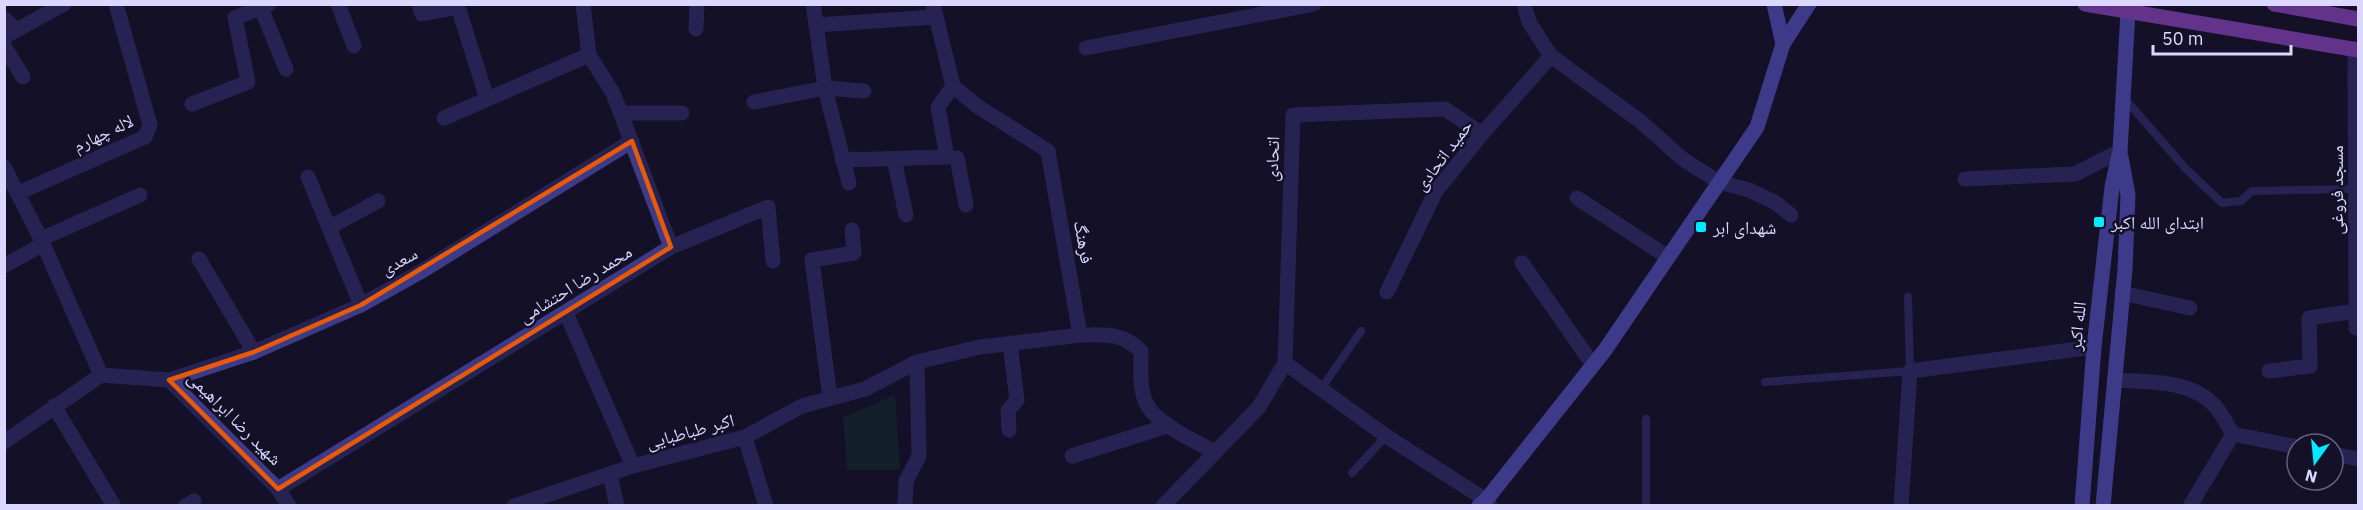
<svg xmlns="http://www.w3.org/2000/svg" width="2363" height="510" viewBox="0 0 2363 510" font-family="'IBM Plex Sans','Noto Naskh Arabic',sans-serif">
<rect width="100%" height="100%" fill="#141028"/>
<path fill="#133230" d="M 895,395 L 900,470 L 847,470 L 843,417 Z"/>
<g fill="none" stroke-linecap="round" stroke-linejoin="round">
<g stroke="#3d3b87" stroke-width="8">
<path d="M 2124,98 L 2186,169 L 2222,203 L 2241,201 L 2252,191 L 2356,189"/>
<path d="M 1765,382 L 1910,371 L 1908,297"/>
<path d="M 1321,389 L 1361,331"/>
<path d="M 1352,473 L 1386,436"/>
<path d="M 1646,506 L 1646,419"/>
</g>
<g stroke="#3d3b87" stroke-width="15">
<path d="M 338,4 L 354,46"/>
<path d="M 419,4 L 422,14 L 458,7 L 487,99"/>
<path d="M 583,4 L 589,55 L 613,93 L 671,247"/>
<path d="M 813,4 L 825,88 L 849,183"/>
<path d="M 933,4 L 953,86 L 977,106 L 1048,151 L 1080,335 C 1106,335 1121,332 1141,351 C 1141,366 1139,388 1146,403 C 1156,424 1195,441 1215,452"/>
<path d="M 1524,4 L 1529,22 L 1551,56 L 1640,121 L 1684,160 L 1719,182 L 1749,190 L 1776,203 L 1791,215"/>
<path d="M 261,8 L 286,69"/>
<path d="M 4,18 L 16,30"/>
<path d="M 816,25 L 935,17"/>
<path d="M 696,29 L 697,4"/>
<path d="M 4,37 L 64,4"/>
<path d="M 4,46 L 23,77"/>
<path d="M 1086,48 L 1314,4"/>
<path d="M 2355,49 L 2356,328 L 2358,328"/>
<path d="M 754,102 L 825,88 L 864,91"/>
<path d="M 192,104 L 248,82 L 235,18 L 269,4"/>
<path d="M 621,113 L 682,113"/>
<path d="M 444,118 L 589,55"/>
<path d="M 957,158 L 966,205"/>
<path d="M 894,159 L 906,215"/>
<path d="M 842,160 L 947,157 L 938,107 L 953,86"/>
<path d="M 4,167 L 41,239 L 101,375"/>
<path d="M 308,177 L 361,305"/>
<path d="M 1965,179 L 2075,174 L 2120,151"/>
<path d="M 18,193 L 145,137 L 150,125 L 116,4"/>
<path d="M 1577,198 L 1668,257"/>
<path d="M 330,227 L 378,201"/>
<path d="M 41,239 L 140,195"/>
<path d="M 199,259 L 254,352"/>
<path d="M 1522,263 L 1593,365"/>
<path d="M 4,266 L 43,244"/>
<path d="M 1387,292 L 1436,191 L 1482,134 L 1551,56"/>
<path d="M 2122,293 L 2190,308"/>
<path d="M 566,313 L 633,466"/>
<path d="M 1285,363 L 1386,436 L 1486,500 L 1490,506"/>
<path d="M 2269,371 L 2310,366 L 2309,318 L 2356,311"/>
<path d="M 169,380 L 254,352 L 361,305 L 422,271 L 632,141"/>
<path d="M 2114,380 C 2148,382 2190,379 2215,406 C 2222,414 2227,425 2233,434 L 2297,447"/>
<path d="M 830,398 L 812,260 L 854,253 L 852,230"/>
<path d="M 54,406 L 114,506"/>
<path d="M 1009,430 L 1008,410 L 1017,400 L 1010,344"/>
<path d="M 745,437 L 766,506"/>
<path d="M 4,442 L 101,375 L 169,380 L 278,489 L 289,506"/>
<path d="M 2333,454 L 2358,459"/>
<path d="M 1072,456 L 1167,426"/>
<path d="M 610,475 L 617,506"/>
<path d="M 278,489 L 671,247 L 768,207 L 773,261"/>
<path d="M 185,506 L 194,501"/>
<path d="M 514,506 L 633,466 L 745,437 L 802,406 L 865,389 L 917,362 L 980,347 L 1080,335"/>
<path d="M 905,506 L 906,481 L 919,456 L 917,362"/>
<path d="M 1163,506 L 1259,407 L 1285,363 L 1293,115 L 1445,109 L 1482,134"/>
<path d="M 1901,506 L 1910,371 L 2094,347"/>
<path d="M 2190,506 L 2233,434"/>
</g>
<g stroke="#706eff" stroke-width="15">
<path d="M 1774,4 L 1783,44"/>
<path d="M 1479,506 L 1486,500 L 1605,350 L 1757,127 L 1783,44 L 1809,4"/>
<path d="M 2082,506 L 2094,347 L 2112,187 L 2120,151 L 2128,12"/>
<path d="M 2103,506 L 2125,269 L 2128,195 L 2121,157"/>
</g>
<g stroke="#c15eff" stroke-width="15">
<path d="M 2085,4 L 2358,50"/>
<path d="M 2274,4 L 2358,19"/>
</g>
</g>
<path d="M0 0H2363V510H0ZM 632,141 L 671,247 L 278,489 L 169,380 L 254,352 L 361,305 Z" fill="#141028" fill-opacity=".55" fill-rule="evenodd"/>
<path fill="none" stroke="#e8590c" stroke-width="4.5" stroke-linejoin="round" d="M 632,141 L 671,247 L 278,489 L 169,380 L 254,352 L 361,305 Z"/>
<g fill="#03e9ff" stroke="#141028" stroke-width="2">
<rect x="2093" y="216" width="12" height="12" rx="3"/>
<rect x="1695" y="221" width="12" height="12" rx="3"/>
</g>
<g text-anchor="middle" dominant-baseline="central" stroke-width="5" stroke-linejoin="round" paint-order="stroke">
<g font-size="18" fill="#dbd7ff" stroke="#141028">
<text transform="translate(103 133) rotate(-25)">لاله چهارم</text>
<text transform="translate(1443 155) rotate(-53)">حمید اتحادی</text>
<text transform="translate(1272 159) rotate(-88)">اتحادی</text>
<text transform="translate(2336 190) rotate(-90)">مسجد فروغی</text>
<text transform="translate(1084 242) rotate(80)">فرهنگ</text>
<text transform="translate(399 261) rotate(-29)">سعدی</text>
<text transform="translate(575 284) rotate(-32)">محمد رضا احتشامی</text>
<text transform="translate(2077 326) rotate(-84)">الله اکبر</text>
<text transform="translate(235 418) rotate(45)">شهید رضا ابراهیمی</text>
<text transform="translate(690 431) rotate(-15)">اکبر طباطبایی</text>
</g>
<g font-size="18" fill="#dbd7ff" stroke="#141028" text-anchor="start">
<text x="2111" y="222">ابتدای الله اکبر</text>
<text x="1713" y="227">شهدای ابر</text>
</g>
</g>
<rect width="2363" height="510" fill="none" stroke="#dbd7ff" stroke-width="12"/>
<g transform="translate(2315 462) rotate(195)"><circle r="28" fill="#141028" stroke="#64607e" stroke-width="1.5"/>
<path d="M0-4.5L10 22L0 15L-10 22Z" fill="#03e9ff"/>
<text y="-9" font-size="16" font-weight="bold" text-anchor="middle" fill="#dbd7ff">N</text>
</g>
<path d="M2153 45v9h138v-9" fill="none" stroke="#dbd7ff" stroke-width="3"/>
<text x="2162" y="45" font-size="18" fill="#dbd7ff" stroke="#141028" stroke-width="4.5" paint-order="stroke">50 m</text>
</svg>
